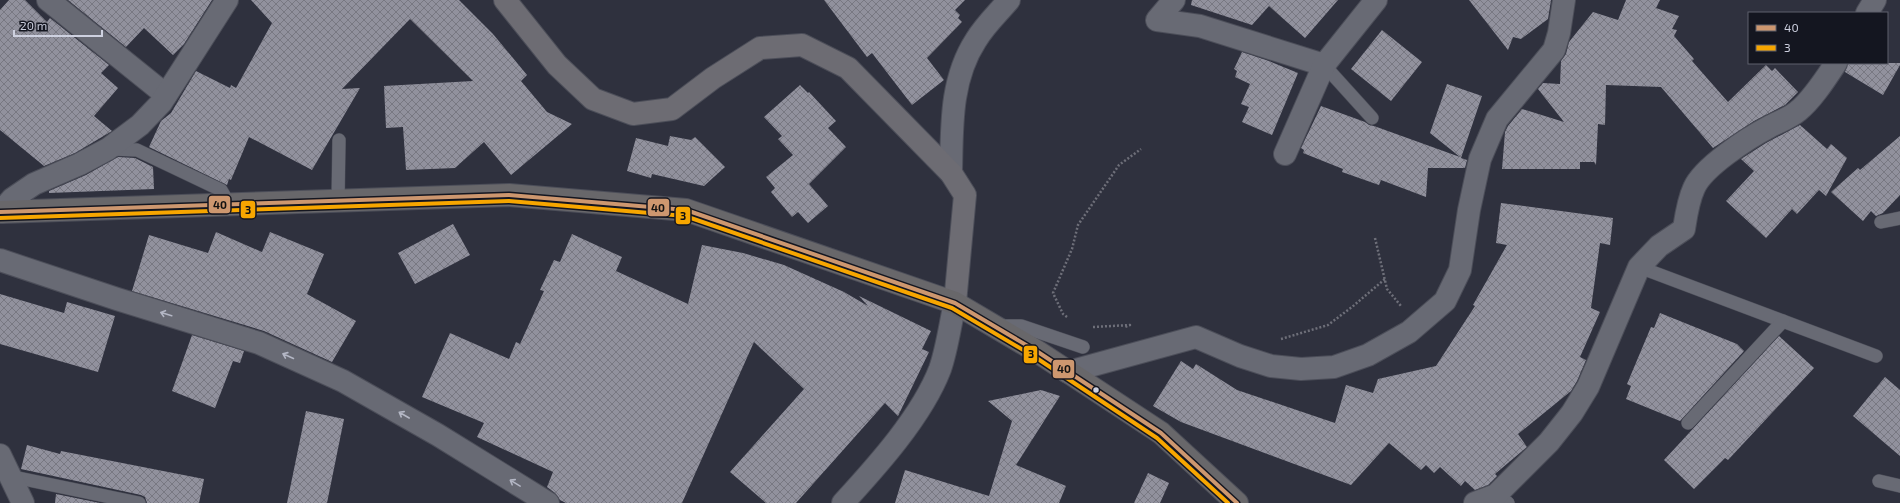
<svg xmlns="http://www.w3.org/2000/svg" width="1900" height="503" viewBox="0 0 1900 503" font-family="'Exo 2',sans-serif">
<defs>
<pattern id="building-cross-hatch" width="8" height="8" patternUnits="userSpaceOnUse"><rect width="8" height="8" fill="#91919d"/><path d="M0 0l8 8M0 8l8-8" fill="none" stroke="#787882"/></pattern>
</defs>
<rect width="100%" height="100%" fill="#2f313e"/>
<g fill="url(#building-cross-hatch)">
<path d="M 9,0 L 25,0 L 47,22 L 50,18 L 109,65 L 101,73 L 118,88 L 94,116 L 112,131 L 75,153 L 44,166 L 0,130 L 0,10 Z"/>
<path d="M 68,0 L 212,0 L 184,44 L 173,55 L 144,28 L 126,47 Z"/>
<path d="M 251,0 L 459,0 L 493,34 L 527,75 L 521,81 L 547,112 L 572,124 L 511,175 L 484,142 L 455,168 L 406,170 L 403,127 L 386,128 L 384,86 L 473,81 L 410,19 L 342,89 L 360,88 L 312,170 L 249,137 L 231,180 L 229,179 L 227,185 L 149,147 L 161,121 L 171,113 L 196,71 L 230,88 L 231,85 L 236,88 L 272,23 Z"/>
<path d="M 824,0 L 965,0 L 955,10 L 960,15 L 958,18 L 962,22 L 927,58 L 944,80 L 912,105 L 872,53 L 867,57 Z"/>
<path d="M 1192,0 L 1338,0 L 1305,38 L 1269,6 L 1252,25 L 1191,5 Z"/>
<path d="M 1469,0 L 1551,0 L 1548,19 L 1521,39 L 1513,37 L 1508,50 Z"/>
<path d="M 1626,0 L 1660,0 L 1656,8 L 1679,16 L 1672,29 L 1677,30 L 1674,36 L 1694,59 L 1692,61 L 1728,102 L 1766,65 L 1772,71 L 1775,68 L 1798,92 L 1785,105 L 1754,121 L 1713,148 L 1661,87 L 1606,85 L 1605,125 L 1598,124 L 1596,165 L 1594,162 L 1580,162 L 1580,169 L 1502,169 L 1505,132 L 1508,126 L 1522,109 L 1564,122 L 1538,89 L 1543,83 L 1560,84 L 1561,61 L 1566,54 L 1569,42 L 1593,12 L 1618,20 Z"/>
<path d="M 1382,30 L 1422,62 L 1391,101 L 1351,69 Z"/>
<path d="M 1242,52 L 1269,61 L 1298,73 L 1272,135 L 1242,122 L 1249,107 L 1241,104 L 1250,84 L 1235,77 L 1237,71 L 1234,69 Z"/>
<path d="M 1848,63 L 1900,63 L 1900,65 L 1883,95 L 1845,72 Z"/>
<path d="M 1447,84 L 1482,96 L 1461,158 L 1467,160 L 1465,168 L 1428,168 L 1426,197 L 1381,180 L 1379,185 L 1342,172 L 1343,169 L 1303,153 L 1304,150 L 1301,148 L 1321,106 L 1365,122 L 1369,125 L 1374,126 L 1460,157 L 1430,133 Z"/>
<path d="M 800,85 L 808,93 L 809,92 L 836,121 L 828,128 L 846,147 L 809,184 L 828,206 L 808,223 L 798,212 L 792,217 L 771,192 L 775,188 L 766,177 L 793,155 L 778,139 L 782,136 L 764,117 Z"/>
<path d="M 1800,125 L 1827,149 L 1831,144 L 1847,158 L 1826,196 L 1819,190 L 1797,214 L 1792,209 L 1766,238 L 1726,201 L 1754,171 L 1741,159 L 1766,143 Z"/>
<path d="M 670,136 L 691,140 L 695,137 L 725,167 L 704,186 L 652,174 L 651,178 L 627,171 L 636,138 L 668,146 Z"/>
<path d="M 1900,136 L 1900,195 L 1883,213 L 1876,216 L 1871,211 L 1863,221 L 1831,192 L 1858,168 L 1860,170 Z"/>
<path d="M 118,157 L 135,158 L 153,167 L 154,189 L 49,193 L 49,191 L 86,175 Z"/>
<path d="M 1501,203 L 1613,218 L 1610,245 L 1600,243 L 1591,308 L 1600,312 L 1580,357 L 1586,360 L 1577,381 L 1571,391 L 1518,434 L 1527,447 L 1495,474 L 1497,476 L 1488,485 L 1475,490 L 1465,481 L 1461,486 L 1440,467 L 1434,473 L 1426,465 L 1421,470 L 1389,443 L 1351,485 L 1181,422 L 1153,406 L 1181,361 L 1193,369 L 1196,364 L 1237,390 L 1335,423 L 1346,385 L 1373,393 L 1378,379 L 1436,366 L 1475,306 L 1473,305 L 1507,245 L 1496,243 Z"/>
<path d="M 453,224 L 470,255 L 415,284 L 398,253 Z"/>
<path d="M 216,232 L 262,252 L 270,232 L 324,254 L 307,294 L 356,321 L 332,362 L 264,331 L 132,291 L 149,235 L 208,253 Z"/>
<path d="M 572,234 L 622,257 L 616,271 L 688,304 L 702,245 L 743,253 L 784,265 L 844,292 L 868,306 L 859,296 L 931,331 L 922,349 L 929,352 L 898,416 L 885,403 L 796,503 L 766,503 L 730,472 L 804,389 L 754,342 L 682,503 L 566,503 L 560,500 L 555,493 L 547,487 L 553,472 L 477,437 L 484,423 L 422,397 L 450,333 L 509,359 L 516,342 L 520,344 L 544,291 L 540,290 L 554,260 L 560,262 Z"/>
<path d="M 0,294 L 64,313 L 67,302 L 115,316 L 98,372 L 0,344 Z"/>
<path d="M 1660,313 L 1737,344 L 1744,351 L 1680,421 L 1626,399 L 1631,386 L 1627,384 L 1651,327 L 1654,328 Z"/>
<path d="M 192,335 L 244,351 L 240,363 L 233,361 L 215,408 L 172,391 Z"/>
<path d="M 1779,336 L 1814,368 L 1728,460 L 1725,458 L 1694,489 L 1664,460 Z"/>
<path d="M 1885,377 L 1900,390 L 1900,456 L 1853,416 Z"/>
<path d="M 1041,390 L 1060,396 L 1016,465 L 1066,486 L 1059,503 L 895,503 L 905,470 L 989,496 L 1012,421 L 988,401 Z"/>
<path d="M 306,411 L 344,419 L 327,503 L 287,503 Z"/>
<path d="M 27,445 L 60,454 L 61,451 L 204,479 L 199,503 L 147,503 L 145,497 L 141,495 L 21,469 Z"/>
<path d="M 1148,473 L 1169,483 L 1160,503 L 1134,503 Z"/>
<path d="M 56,494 L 100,503 L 55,503 Z"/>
</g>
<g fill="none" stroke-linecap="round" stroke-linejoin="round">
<defs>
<g id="lane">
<path d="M 1324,65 L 1372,118"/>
<path d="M 109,149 L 137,150 L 221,190 L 229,204"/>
<path d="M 338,201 L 339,140"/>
<path d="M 1881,222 L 1900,218"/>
<path d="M 1639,267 L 1876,356"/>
<path d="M 999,326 L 1021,326 L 1083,347"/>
<path d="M 1688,423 L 1783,321"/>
<path d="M 9,476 L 139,503"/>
<path d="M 1879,481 L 1900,486"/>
<path d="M 1496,495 L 1508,503"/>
</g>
<g id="street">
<path d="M 48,0 L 166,95"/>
<path d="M 1174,0 L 1157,20 L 1200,26 L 1324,65"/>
<path d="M 1867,13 L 1875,0"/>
<path d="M 1285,154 L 1324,65 L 1376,0"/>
<path d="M 951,173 C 952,127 950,80 976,40 C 985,25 998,13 1009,0"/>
<path d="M 1,212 L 12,199 L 34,184 L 80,164 L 108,149 L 140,125 L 161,103 L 227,0"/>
<path d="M 0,260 L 117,299 L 259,343 L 343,381 L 438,435 L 548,503"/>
<path d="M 1068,372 L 1196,337 L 1240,356 L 1271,366 L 1301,369 L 1334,367 L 1368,355 L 1409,332 L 1445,301 L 1460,270 L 1469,210 L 1480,159 L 1497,119 L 1554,50 L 1559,33 L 1564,0"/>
<path d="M 0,455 L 23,503"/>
<path d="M 843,503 C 877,466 922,416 940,369 C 947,349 950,325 955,303"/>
<path d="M 1475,503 L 1496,495 L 1549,442 L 1572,413 L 1588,387 L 1639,267 L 1659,246 L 1684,229 C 1686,216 1688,201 1694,188 C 1703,167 1748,138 1769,127 C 1778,122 1790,118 1798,111 C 1812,100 1826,78 1836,63"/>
</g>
<path id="secondary" d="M 505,0 L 557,65 L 593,99 L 633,114 L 672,109 L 713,78 L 760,48 L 802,45 L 848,68 L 951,173 L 965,195 L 955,303"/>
<path id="primary" d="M 0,212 L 509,195 L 686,210 L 955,303 L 1038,352 L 1161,433 L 1237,503"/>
</defs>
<use href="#lane" stroke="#4c4e59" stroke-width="14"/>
<use href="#street" stroke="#4c4e59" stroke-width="24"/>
<use href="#secondary" stroke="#4c4e59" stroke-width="24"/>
<use href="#primary" stroke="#4c4e59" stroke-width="24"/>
<g stroke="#6e6f79" stroke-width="2.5" stroke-dasharray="2 2" stroke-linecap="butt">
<path d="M 1375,238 L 1387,289 L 1401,306"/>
<path d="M 1067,317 L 1063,314 L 1053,293 L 1072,249 L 1078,225 L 1119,165 L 1141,149"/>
<path d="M 1093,327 L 1130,325 L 1125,327"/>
<path d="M 1281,339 L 1328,325 L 1352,307 L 1385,279"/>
</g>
<use href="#lane" stroke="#686a74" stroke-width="13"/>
<use href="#street" stroke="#686a74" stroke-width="22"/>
<use href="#secondary" stroke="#6d6c73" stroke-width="22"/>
<use href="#primary" stroke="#68676a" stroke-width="22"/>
<defs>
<path id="bus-1" d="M 0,212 L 509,195 L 686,210 L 955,303 L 1038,352 L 1161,433 L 1237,503"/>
<path id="bus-2" d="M 0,218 L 509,201 L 685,216 L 952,308 L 1035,357 L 1157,438 L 1228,503"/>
</defs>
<use href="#bus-1" stroke="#141620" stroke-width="7"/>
<use href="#bus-2" stroke="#141620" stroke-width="7"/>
<use href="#bus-1" stroke="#cd976f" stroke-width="4"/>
<use href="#bus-2" stroke="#f7a600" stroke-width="4"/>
</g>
<defs><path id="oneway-shaft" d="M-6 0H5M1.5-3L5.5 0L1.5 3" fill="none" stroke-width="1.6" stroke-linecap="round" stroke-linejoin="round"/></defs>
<g stroke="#b4b7c5">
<use href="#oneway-shaft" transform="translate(166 314) rotate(-163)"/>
<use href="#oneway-shaft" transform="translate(288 356) rotate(-156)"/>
<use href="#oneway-shaft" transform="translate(404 415) rotate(-150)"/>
<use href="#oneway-shaft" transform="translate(515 483) rotate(-149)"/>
</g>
<circle fill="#ced1e0" stroke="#141620" stroke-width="1.5" cx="1096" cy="390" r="3.5"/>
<g stroke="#141620" stroke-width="1.5">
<rect x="208" y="195" width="23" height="19" rx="4" fill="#cd976f"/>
<rect x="647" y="198" width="23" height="19" rx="4" fill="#cd976f"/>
<rect x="240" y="200" width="16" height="19" rx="4" fill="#f7a600"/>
<rect x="675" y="206" width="16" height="19" rx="4" fill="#f7a600"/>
<rect x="1023" y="345" width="15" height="19" rx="4" fill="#f7a600"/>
<rect x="1052" y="359" width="23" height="20" rx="4" fill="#cd976f"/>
</g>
<g font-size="11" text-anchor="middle" font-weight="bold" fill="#111">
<text x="220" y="209">40</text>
<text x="658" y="212">40</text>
<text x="248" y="214">3</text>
<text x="683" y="220">3</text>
<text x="1031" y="358">3</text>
<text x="1064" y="373">40</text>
</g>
<rect x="1748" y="12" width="140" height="52" fill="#141620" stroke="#5e616d"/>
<rect x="1756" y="25" width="20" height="6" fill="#cd976f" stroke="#5e616d"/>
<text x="1784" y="32" font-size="12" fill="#ced1e0">40</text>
<rect x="1756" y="45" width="20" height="6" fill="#f7a600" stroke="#5e616d"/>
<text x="1784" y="52" font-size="12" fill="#ced1e0">3</text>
<path d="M14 30v6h88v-6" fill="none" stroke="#ced1e0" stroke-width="2"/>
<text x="20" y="30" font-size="12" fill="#ced1e0" stroke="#141620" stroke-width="3" paint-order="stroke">20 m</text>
</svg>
